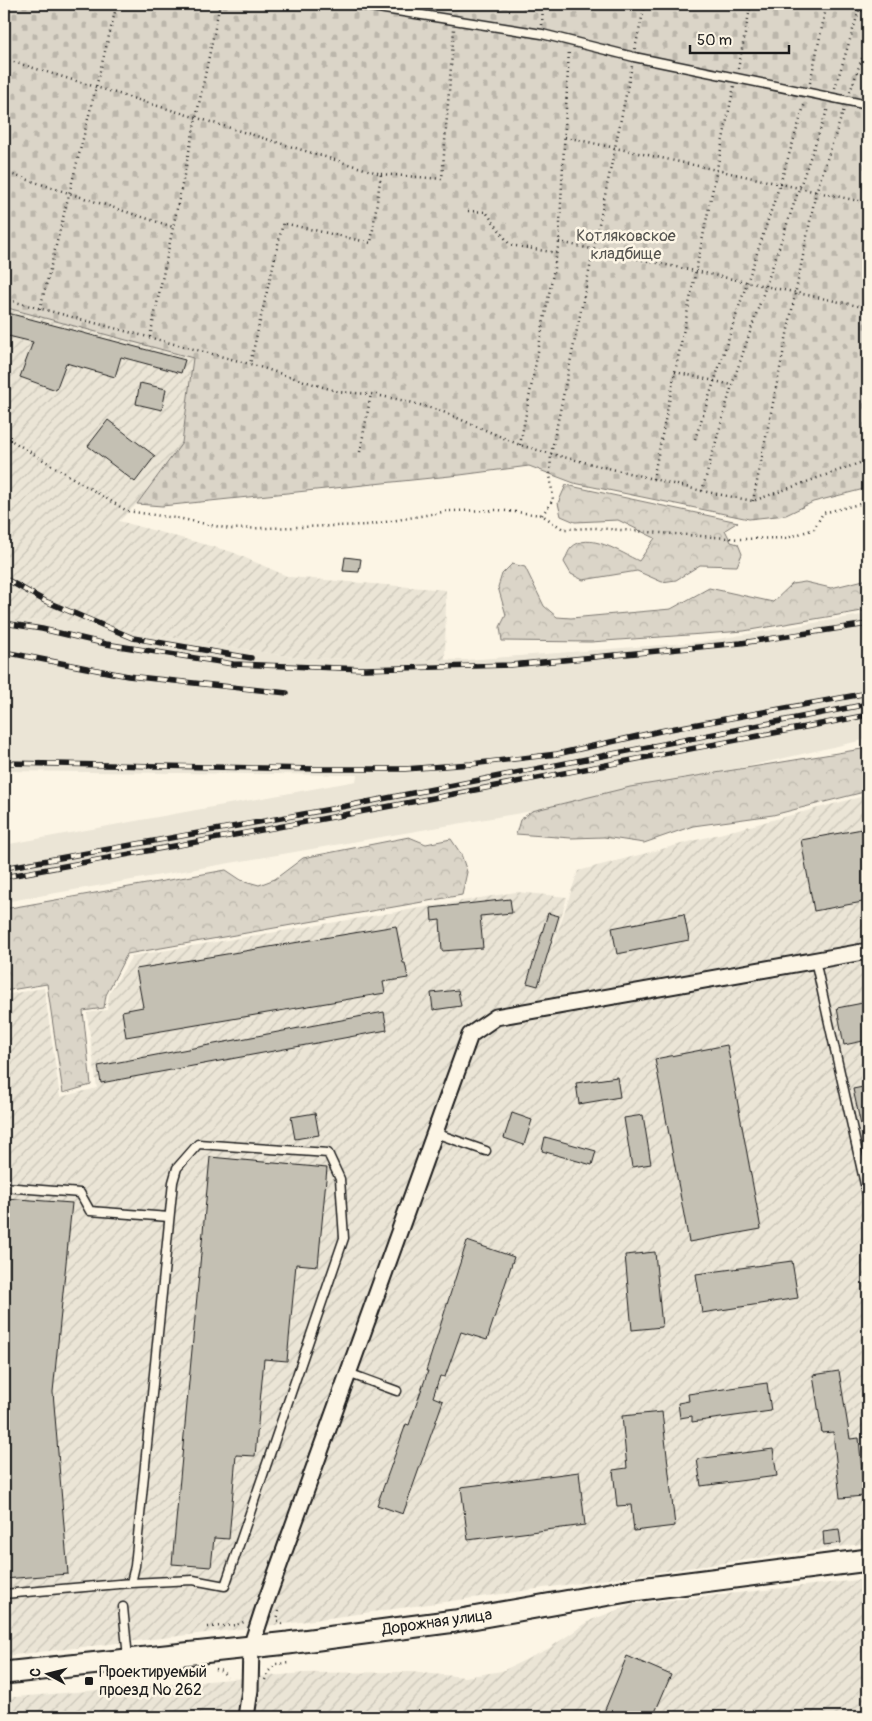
<svg xmlns="http://www.w3.org/2000/svg" width="872" height="1721" viewBox="0 0 872 1721" font-family="Pangolin,sans-serif">
<defs>
<pattern id="industrial-furrows" width="10" height="10" patternUnits="userSpaceOnUse" patternTransform="scale(1.25)"><rect width="10" height="10" fill="#ebe5d6"/><path d="M-1 1l2-2M0 10L10 0M9 11l2-2" fill="none" stroke="#c9c4b7"/></pattern>
<pattern id="forest-crowns" width="20" height="18" patternUnits="userSpaceOnUse" patternTransform="scale(1.25)"><rect width="20" height="18" fill="#dbd5c8"/><path d="M2 6a3 3 0 1 1 6 0M12 15a3 3 0 1 1 6 0" fill="none" stroke="#bbb6ab"/></pattern>
<pattern id="cemetery-stones" width="16" height="16" patternUnits="userSpaceOnUse" patternTransform="scale(1.25)"><rect width="16" height="16" fill="#dbd5c8"/><path d="M2 7V4a2 2 0 0 1 4 0v3zM10 15v-3a2 2 0 0 1 4 0v3z" fill="#bbb6ab"/></pattern>
</defs>
<rect width="100%" height="100%" fill="#fcf5e5"/>
<filter id="ink" filterUnits="userSpaceOnUse"><feTurbulence type="fractalNoise" baseFrequency=".02" numOctaves="2"/><feDisplacementMap in="SourceGraphic" scale="10" xChannelSelector="R" yChannelSelector="G"/><feConvolveMatrix kernelMatrix="1 2 1 2 8 2 1 2 1" color-interpolation-filters="sRGB"/></filter>
<g filter="url(#ink)">
<path fill="#ebe5d6" d="M 868,614 L 868,739 L 613,797 L 4,902 L 4,845 L 356,781 L 357,775 L 4,771 L 4,622 L 56,619 L 300,658 L 467,660 L 700,642 Z"/>
<g fill="url(#industrial-furrows)">
<path d="M 4,307 L 194,358 L 182,443 L 137,504 L 119,521 L 232,552 L 289,577 L 446,590 L 445,660 L 300,658 L 56,619 L 4,622 Z"/>
<path d="M 868,795 L 868,1543 L 292,1623 L 4,1656 L 4,995 L 44,988 L 60,1097 L 97,1088 L 87,1013 L 107,1010 L 109,994 L 132,956 L 516,892 L 567,897 L 549,958 L 578,871 Z"/>
<path d="M 868,1579 L 868,1717 L 4,1717 L 4,1698 L 305,1673 L 410,1672 L 465,1677 L 502,1671 L 548,1649 L 591,1620 L 634,1604 Z"/>
</g>
<g fill="url(#forest-crowns)" stroke="#7c7872">
<path d="M 566,485 L 738,522 L 725,530 L 731,542 L 738,544 L 742,554 L 737,566 L 700,565 L 676,580 L 662,582 L 637,571 L 583,580 L 571,574 L 564,562 C 566,558 568,551 571,548 C 588,530 621,553 639,561 L 655,538 L 618,520 L 575,522 L 561,516 L 558,503 Z"/>
<path d="M 512,564 L 525,567 L 544,606 L 557,617 L 571,618 L 671,609 L 709,588 L 773,602 L 792,584 L 805,582 L 831,588 L 868,579 L 868,610 L 744,631 L 591,642 L 502,641 L 500,627 L 506,615 L 498,587 L 502,574 Z"/>
<path d="M 868,748 L 868,791 L 773,815 L 693,826 L 644,843 L 604,837 L 571,838 L 516,834 L 520,820 L 532,811 L 630,787 Z"/>
<path d="M 409,837 L 426,844 L 451,839 L 461,854 L 467,872 L 462,895 L 127,954 L 106,995 L 104,1008 L 83,1011 L 91,1085 L 63,1093 L 47,984 L 4,991 L 4,909 L 226,870 L 241,880 L 259,885 L 275,879 L 303,858 Z"/>
</g>
<path fill="url(#cemetery-stones)" stroke="#7c7872" d="M 4,4 L 868,4 L 868,488 L 813,502 L 786,515 L 749,519 L 574,483 L 529,466 L 460,475 L 162,506 L 137,504 L 182,443 L 193,358 L 4,307 Z"/>
<g fill="#c4c0b3" stroke="#1c1c1c">
<path d="M 4,312 L 185,360 L 181,373 L 121,357 L 115,377 L 66,363 L 56,390 L 20,377 L 33,342 L 4,335 Z"/>
<path d="M 140,383 L 166,389 L 162,410 L 136,404 Z"/>
<path d="M 108,420 L 155,456 L 135,482 L 88,446 Z"/>
<path d="M 345,557 L 361,559 L 359,572 L 343,571 Z"/>
<path d="M 868,828 L 868,901 L 814,911 L 801,840 Z"/>
<path d="M 510,899 L 512,913 L 480,916 L 483,948 L 442,951 L 440,920 L 432,921 L 431,908 Z"/>
<path d="M 548,913 L 559,916 L 538,986 L 527,983 Z"/>
<path d="M 684,914 L 689,940 L 617,954 L 612,928 Z"/>
<path d="M 396,926 L 403,963 L 405,963 L 408,978 L 383,982 L 385,993 L 126,1037 L 122,1011 L 143,1007 L 136,969 Z"/>
<path d="M 458,990 L 461,1006 L 433,1010 L 431,993 Z"/>
<path d="M 868,1002 L 868,1040 L 844,1045 L 837,1008 Z"/>
<path d="M 384,1012 L 387,1030 L 101,1083 L 98,1066 Z"/>
<path d="M 727,1045 L 761,1229 L 689,1242 L 655,1059 Z"/>
<path d="M 617,1077 L 620,1097 L 579,1104 L 576,1083 Z"/>
<path d="M 868,1086 L 868,1139 L 864,1139 L 853,1089 Z"/>
<path d="M 315,1113 L 319,1135 L 295,1139 L 291,1117 Z"/>
<path d="M 512,1113 L 532,1120 L 524,1145 L 504,1138 Z"/>
<path d="M 643,1115 L 651,1164 L 632,1167 L 624,1118 Z"/>
<path d="M 545,1137 L 596,1151 L 592,1165 L 542,1151 Z"/>
<path d="M 210,1157 L 327,1168 L 318,1266 L 296,1264 L 287,1361 L 264,1359 L 255,1456 L 236,1455 L 229,1539 L 214,1538 L 211,1567 L 172,1564 Z"/>
<path d="M 4,1198 L 72,1203 L 53,1392 L 68,1574 L 4,1579 Z"/>
<path d="M 467,1241 L 514,1257 L 487,1340 L 461,1332 L 445,1377 L 440,1376 L 433,1397 L 443,1401 L 403,1514 L 377,1505 L 406,1424 L 409,1425 L 428,1371 L 426,1371 Z"/>
<path d="M 655,1252 L 662,1327 L 632,1330 L 625,1255 Z"/>
<path d="M 792,1261 L 798,1298 L 702,1313 L 696,1274 Z"/>
<path d="M 839,1371 L 850,1439 L 859,1438 L 864,1496 L 840,1498 L 833,1432 L 822,1433 L 813,1375 Z"/>
<path d="M 767,1383 L 771,1411 L 692,1422 L 692,1416 L 680,1418 L 678,1403 L 689,1401 L 688,1394 Z"/>
<path d="M 662,1412 L 675,1526 L 634,1531 L 631,1505 L 617,1506 L 613,1470 L 627,1468 L 622,1416 Z"/>
<path d="M 773,1449 L 777,1476 L 701,1486 L 697,1459 Z"/>
<path d="M 579,1472 L 585,1525 L 468,1540 L 461,1487 Z"/>
<path d="M 839,1529 L 841,1543 L 824,1545 L 823,1531 Z"/>
<path d="M 627,1656 L 671,1675 L 653,1717 L 602,1717 Z"/>
</g>
<g fill="none" stroke-linecap="round" stroke-linejoin="round">
<defs>
<g id="lane">
<path d="M 353,4 L 542,34 L 634,57 L 868,105"/>
<path d="M 815,960 L 868,1198"/>
<path d="M 435,1133 L 486,1151"/>
<path d="M 4,1187 L 80,1193 L 90,1211 L 169,1217"/>
<path d="M 348,1373 L 397,1391"/>
<path d="M 4,1594 L 131,1583 L 193,1580 L 225,1586 L 344,1238 L 340,1179 L 328,1153 L 198,1144 L 177,1168 L 173,1182 L 135,1566 L 131,1583"/>
<path d="M 123,1607 L 128,1658"/>
</g>
<path id="street" d="M 246,1717 L 250,1690 L 251,1647 L 264,1607 L 470,1035 L 496,1017 L 868,951"/>
<path id="secondary" d="M 4,1673 L 288,1643 L 455,1621 L 633,1590 L 868,1560"/>
</defs>
<use href="#lane" stroke="#1c1c1c" stroke-width="11"/>
<use href="#street" stroke="#1c1c1c" stroke-width="19"/>
<use href="#secondary" stroke="#1c1c1c" stroke-width="25"/>
<g stroke="#1c1c1c" stroke-width="2.5" stroke-dasharray="1 4" stroke-linecap="butt">
<path d="M 832,4 L 868,12"/>
<path d="M 542,25 L 543,4"/>
<path d="M 635,49 L 645,4"/>
<path d="M 4,59 L 381,174 L 371,243 L 283,223 L 250,364"/>
<path d="M 738,69 L 751,4"/>
<path d="M 810,83 L 827,4"/>
<path d="M 835,88 L 861,4"/>
<path d="M 850,92 L 868,41"/>
<path d="M 565,137 L 868,203"/>
<path d="M 4,172 L 173,227"/>
<path d="M 381,174 L 442,179 L 454,29"/>
<path d="M 468,211 L 486,212 L 510,245 L 557,253"/>
<path d="M 559,242 L 868,308"/>
<path d="M 4,299 L 250,364 L 339,392 L 371,394 L 406,401 L 441,411 L 520,445 L 551,454 L 702,491 L 753,501 L 868,460"/>
<path d="M 40,309 L 117,4"/>
<path d="M 150,337 L 220,4"/>
<path d="M 675,372 L 732,385"/>
<path d="M 4,436 L 127,511 L 182,519 L 230,529 L 368,525 L 449,511 L 498,510 L 542,515 L 563,529 L 595,528 L 741,539 L 787,538 L 814,529 L 823,513 L 868,502"/>
<path d="M 695,439 L 780,184 L 805,103"/>
<path d="M 520,445 L 559,242 L 569,50"/>
<path d="M 360,452 L 371,394"/>
<path d="M 867,460 L 868,452"/>
<path d="M 653,479 L 734,86"/>
<path d="M 702,491 L 732,385 L 799,189 L 828,108"/>
<path d="M 753,501 L 816,192 L 844,109"/>
<path d="M 542,515 L 553,500 L 550,474 L 551,454 L 632,66"/>
<path d="M 279,1611 L 277,1620 L 284,1626"/>
<path d="M 208,1627 L 237,1625 L 244,1622"/>
<path d="M 215,1669 L 222,1671 L 227,1677"/>
<path d="M 265,1680 L 269,1671 L 276,1664 L 290,1663"/>
</g>
<use href="#lane" stroke="#fcf5e5" stroke-width="8"/>
<use href="#street" stroke="#fcf5e5" stroke-width="15"/>
<use href="#secondary" stroke="#fcf5e5" stroke-width="21"/>
<defs>
<g id="rail">
<path d="M 4,578 L 45,601 L 133,638 L 251,658"/>
<path d="M 4,623 L 42,629 L 106,644 L 233,664 L 365,669 L 511,665 L 741,643 L 868,624"/>
<path d="M 4,652 L 128,676 L 287,693"/>
<path d="M 4,763 L 317,769 L 405,769 L 471,764 L 557,754 L 665,730 L 868,693"/>
<path d="M 4,868 L 331,809 L 868,704"/>
<path d="M 4,877 L 333,817 L 868,715"/>
</g>
</defs>
<use href="#rail" stroke="#1c1c1c" stroke-width="5.5"/>
<use href="#rail" stroke="#fcf5e5" stroke-width="4" stroke-dasharray="11" stroke-linecap="butt"/>
</g>
</g>
<rect fill="#1c1c1c" stroke="#fcf5e5" stroke-width="2" x="84" y="1676" width="10" height="10" rx="2.5"/>
<g text-anchor="middle" dominant-baseline="central" stroke-width="5" stroke-linejoin="round" paint-order="stroke">
<g font-size="16" fill="#555450" stroke="#fcf5e5">
<text x="626" y="236">Котляковское<tspan x="626" dy="18">кладбище</tspan></text>
</g>
<g font-size="16" fill="#1c1c1c" stroke="#fcf5e5">
<text transform="translate(437 1622) rotate(-8)">Дорожная улица</text>
</g>
<g font-size="16" fill="#1c1c1c" stroke="#fcf5e5" text-anchor="start">
<text x="99" y="1672">Проектируемый<tspan x="99" dy="18">проезд № 262</tspan></text>
</g>
</g>
<rect width="872" height="1721" fill="none" stroke="#fcf5e5" stroke-width="20"/>
<rect x="10" y="10" width="852" height="1701" fill="none" stroke="#1c1c1c" stroke-width="2" filter="url(#ink)"/>
<g transform="translate(48 1674) rotate(277)" stroke="#fcf5e5" stroke-width="4" paint-order="stroke">
<path d="M0-4L9 19L0 12L-9 19Z" fill="#1c1c1c"/>
<text y="-8" font-size="14" font-weight="bold" text-anchor="middle" fill="#1c1c1c">С</text>
</g>
<path d="M690 45v8h99v-8" fill="none" stroke="#1c1c1c" stroke-width="2.5"/>
<text x="697" y="45" font-size="15" fill="#1c1c1c" stroke="#fcf5e5" stroke-width="4" paint-order="stroke">50 m</text>
</svg>
